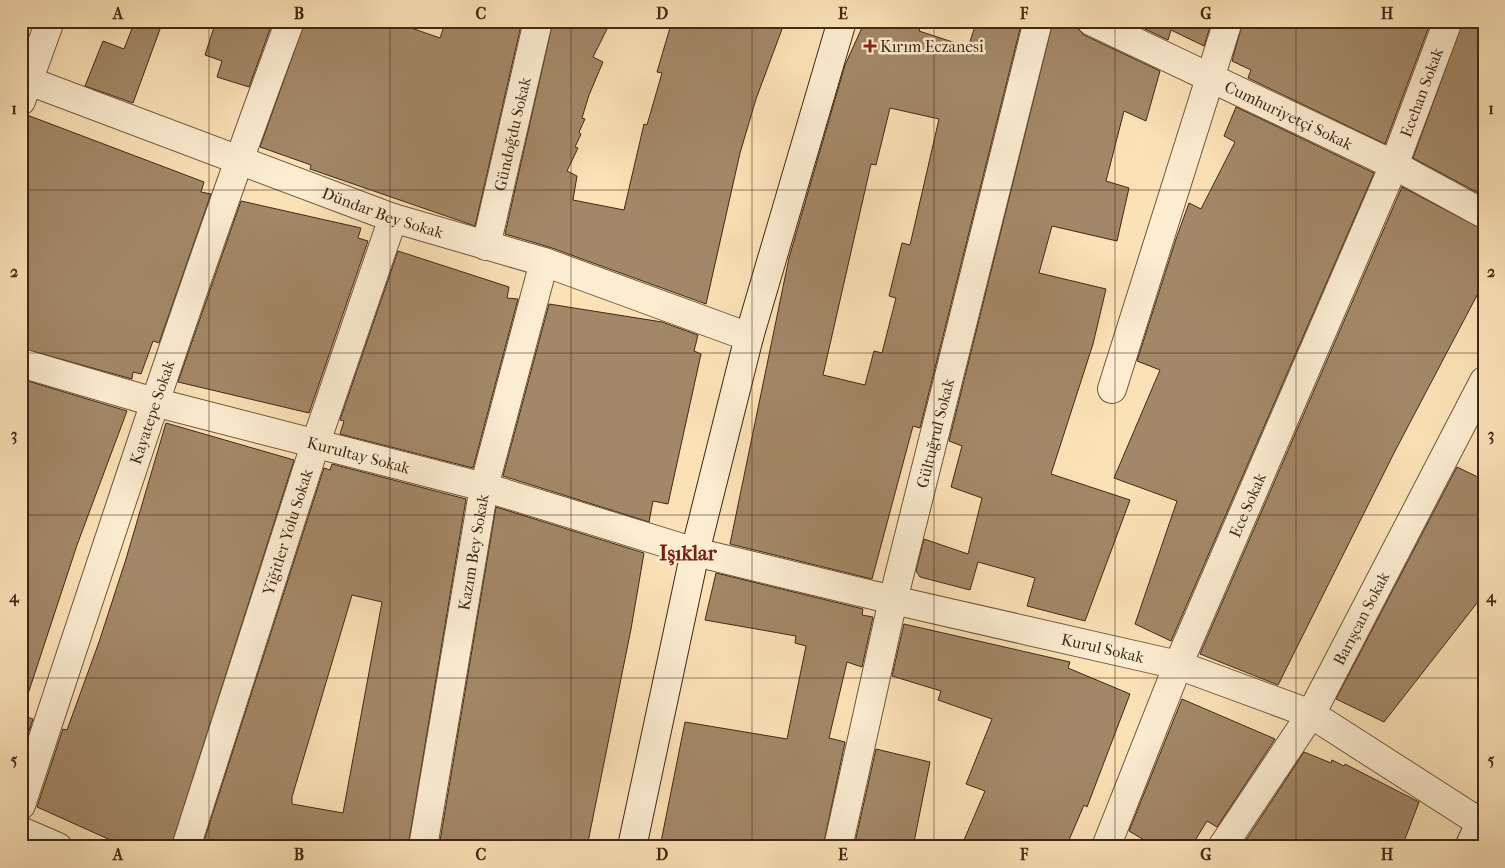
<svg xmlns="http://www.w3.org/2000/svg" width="1505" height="868" viewBox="0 0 1505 868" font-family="'IM FELL French Canon',serif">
<rect width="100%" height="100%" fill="#fae1b6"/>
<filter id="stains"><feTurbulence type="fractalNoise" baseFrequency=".004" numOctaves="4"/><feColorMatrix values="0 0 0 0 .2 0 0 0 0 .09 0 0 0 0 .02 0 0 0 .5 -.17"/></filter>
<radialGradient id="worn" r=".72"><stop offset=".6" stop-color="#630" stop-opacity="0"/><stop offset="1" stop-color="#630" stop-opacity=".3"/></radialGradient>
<g fill="#a28868" stroke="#432814" fill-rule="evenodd">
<path d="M 135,21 L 163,21 L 133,103 L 85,86 L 103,41 L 124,49 Z"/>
<path d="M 216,21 L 273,21 L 249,87 L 217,77 L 222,61 L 205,55 Z"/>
<path d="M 305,21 L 391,21 L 440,38 L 446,21 L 522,21 L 475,226 L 310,169 L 311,165 L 260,147 Z"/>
<path d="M 553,21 L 611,21 L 593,57 L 603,62 L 589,95 L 582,118 L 585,119 L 579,132 L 581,134 L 575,147 L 578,148 L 567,171 L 577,176 L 573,200 L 624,210 L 644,124 L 647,125 L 662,73 L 657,72 L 672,21 L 785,21 L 756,99 L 740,153 L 706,304 L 549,247 L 505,234 Z"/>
<path d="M 865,21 L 922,21 L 919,31 L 968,47 L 977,21 L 1022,21 L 920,428 L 913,426 L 872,579 L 730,544 L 789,258 L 845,65 ZM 890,108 L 939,119 L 910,245 L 902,243 L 889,296 L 896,298 L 882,353 L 874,351 L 865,385 L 823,375 L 871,164 L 876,165 Z"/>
<path d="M 1053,21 L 1076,21 L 1078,29 L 1084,35 L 1160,71 L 1146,121 L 1124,111 L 1106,181 L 1129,188 L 1117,241 L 1052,226 L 1039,273 L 1106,289 L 1093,344 L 1051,474 L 1130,500 L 1085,621 L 1027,606 L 1035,578 L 978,562 L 970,590 L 920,577 L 916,571 L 924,539 L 968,554 L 982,498 L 951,487 L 962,446 L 949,441 Z"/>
<path d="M 1128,21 L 1212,21 L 1204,46 L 1171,30 L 1168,40 Z"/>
<path d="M 1243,21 L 1431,21 L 1385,144 L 1248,78 L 1251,70 L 1232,61 Z"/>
<path d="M 1463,21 L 1484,21 L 1484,196 L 1413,158 Z"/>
<path d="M 1236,107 L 1374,173 L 1171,641 L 1135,624 L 1177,501 L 1114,478 L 1160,370 L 1137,361 L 1176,239 L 1189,203 L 1201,209 L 1235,142 L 1224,136 Z"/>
<path d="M 27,115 L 204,182 L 201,192 L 211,194 L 159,343 L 153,341 L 141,374 L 133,372 L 132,379 L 21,348 L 21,116 Z"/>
<path d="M 1402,187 L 1484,230 L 1484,282 L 1395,451 L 1278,685 L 1200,654 Z"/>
<path d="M 241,201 L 361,228 L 358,238 L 368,241 L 309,413 L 178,382 Z"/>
<path d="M 398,251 L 509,287 L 507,298 L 518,299 L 473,468 L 340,434 L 344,421 L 340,420 Z"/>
<path d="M 549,304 L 662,322 L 698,335 L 694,351 L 701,354 L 668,504 L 653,501 L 649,522 L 503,476 Z"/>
<path d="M 21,379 L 127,411 L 77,545 L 26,700 L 21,700 Z"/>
<path d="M 166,423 L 294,460 L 171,847 L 126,847 L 37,807 L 63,729 L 67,730 L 99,642 L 126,559 Z"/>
<path d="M 332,464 L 466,499 L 408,847 L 202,847 L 324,468 L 330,470 ZM 352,595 L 382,602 L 343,813 L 292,804 L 292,797 Z"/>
<path d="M 1457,467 L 1484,480 L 1484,594 L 1384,722 L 1336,699 Z"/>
<path d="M 496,507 L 644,553 L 631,629 L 587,847 L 439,847 Z"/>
<path d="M 716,573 L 863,609 L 862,615 L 873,617 L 862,667 L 847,662 L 829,738 L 845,742 L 823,847 L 660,847 L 685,722 L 787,739 L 806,646 L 795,643 L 796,636 L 705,620 Z"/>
<path d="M 904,624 L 1070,662 L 1068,668 L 1130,694 L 1087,807 L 1084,805 L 1066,847 L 961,847 L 985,791 L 966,784 L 992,719 L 938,700 L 941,691 L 892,676 Z"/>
<path d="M 1182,699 L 1275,739 L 1217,827 L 1207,821 L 1191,847 L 1156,847 L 1129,831 Z"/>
<path d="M 21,715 L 33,719 L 21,755 Z"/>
<path d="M 876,749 L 930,762 L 913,847 L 854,847 Z"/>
<path d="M 1304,752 L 1331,763 L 1332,760 L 1344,766 L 1345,764 L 1419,802 L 1402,847 L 1251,847 L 1244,843 Z"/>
</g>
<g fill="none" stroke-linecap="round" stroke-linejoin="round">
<defs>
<g id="street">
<path id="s1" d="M 1091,21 L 1394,165 L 1484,214"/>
<path id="s2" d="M 21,78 L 393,218 L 544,262 L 749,337"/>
<path d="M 21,101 L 50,21"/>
<path id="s3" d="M 486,246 L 538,21"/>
<path id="s4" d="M 21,363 L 154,402 L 484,487 L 695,552 L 893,600 L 1178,665 L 1311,714 L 1484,825"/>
<path d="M 1112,389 L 1228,21"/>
<path id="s5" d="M 21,805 C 108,543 193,280 290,21"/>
<path d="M 21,831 L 58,847"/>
<path id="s6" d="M 186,847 L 315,445 L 393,218"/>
<path id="s7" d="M 423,847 L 484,487 L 544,262"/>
<path id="s8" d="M 838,847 L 893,600 L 1038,21"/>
<path id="s9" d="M 1106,847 L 1178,665 L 1394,165 L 1448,21"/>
<path id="s10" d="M 1222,847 L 1311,714 L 1484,381"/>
</g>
<g id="secondary">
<path d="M 632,847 L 695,552 L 749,337 L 842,21"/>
<path d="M 1469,847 L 1484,815"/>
</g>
</defs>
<use href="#street" stroke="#71563c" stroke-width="30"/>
<use href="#secondary" stroke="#432814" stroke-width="30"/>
<use href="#street" stroke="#fcecd0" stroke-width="28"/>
<use href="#secondary" stroke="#fcecd0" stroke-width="28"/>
</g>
<path fill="none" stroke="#432814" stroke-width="1" stroke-opacity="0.55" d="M 209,21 L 209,847M 390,21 L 390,847M 571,21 L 571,847M 752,21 L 752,847M 934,21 L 934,847M 1115,21 L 1115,847M 1296,21 L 1296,847M 21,190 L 1484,190M 21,353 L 1484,353M 21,515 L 1484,515M 21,678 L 1484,678"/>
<path fill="#8f2418" stroke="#fcecd0" stroke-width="2" d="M867.5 38.5h5v5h5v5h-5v5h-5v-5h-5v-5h5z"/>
<g text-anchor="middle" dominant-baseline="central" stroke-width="5" stroke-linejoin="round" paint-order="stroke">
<g font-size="16" fill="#432814" stroke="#fcecd0" text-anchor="start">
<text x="880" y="46">Kırım Eczanesi</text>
</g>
<g font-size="16" fill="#432814" stroke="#fcecd0">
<text stroke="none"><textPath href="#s9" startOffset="818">Ecehan Sokak</textPath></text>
<text stroke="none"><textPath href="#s1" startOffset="219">Cumhuriyetçi Sokak</textPath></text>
<text stroke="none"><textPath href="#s3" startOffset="115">Gündoğdu Sokak</textPath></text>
<text stroke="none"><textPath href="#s2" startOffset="386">Dündar Bey Sokak</textPath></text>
<text stroke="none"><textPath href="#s5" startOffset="414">Kayatepe Sokak</textPath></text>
<text stroke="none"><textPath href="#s8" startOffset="425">Gültuğrul Sokak</textPath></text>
<text stroke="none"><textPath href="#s4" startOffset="350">Kurultay Sokak</textPath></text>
<text stroke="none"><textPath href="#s9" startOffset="370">Ece Sokak</textPath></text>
<text stroke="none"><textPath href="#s6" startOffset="331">Yiğitler Yolu Sokak</textPath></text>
<text stroke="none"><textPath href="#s7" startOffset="299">Kazım Bey Sokak</textPath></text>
<text stroke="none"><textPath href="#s10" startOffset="268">Barışcan Sokak</textPath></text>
<text stroke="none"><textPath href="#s4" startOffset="1119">Kurul Sokak</textPath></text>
</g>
<g font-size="21" font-weight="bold" fill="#7a1f14" stroke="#fcecd0">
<text x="688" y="553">Işıklar</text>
</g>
</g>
<rect width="1505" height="868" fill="none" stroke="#fae1b6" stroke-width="55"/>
<rect x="28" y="28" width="1450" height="812" fill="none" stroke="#432814" stroke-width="2"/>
<g font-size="16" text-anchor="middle" font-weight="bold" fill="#432814">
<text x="118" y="19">A</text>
<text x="299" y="19">B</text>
<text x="481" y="19">C</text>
<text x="662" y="19">D</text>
<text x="843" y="19">E</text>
<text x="1024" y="19">F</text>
<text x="1206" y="19">G</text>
<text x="1387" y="19">H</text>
<text x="14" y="114">1</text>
<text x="1491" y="114">1</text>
<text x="14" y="277">2</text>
<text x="1491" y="277">2</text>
<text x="14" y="440">3</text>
<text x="1491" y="440">3</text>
<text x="14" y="602">4</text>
<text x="1491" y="602">4</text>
<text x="14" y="765">5</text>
<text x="1491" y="765">5</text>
<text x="118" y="860">A</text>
<text x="299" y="860">B</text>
<text x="481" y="860">C</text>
<text x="662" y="860">D</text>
<text x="843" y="860">E</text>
<text x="1024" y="860">F</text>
<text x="1206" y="860">G</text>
<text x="1387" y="860">H</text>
</g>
<rect width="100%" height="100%" filter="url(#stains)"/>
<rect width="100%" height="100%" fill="url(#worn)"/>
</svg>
